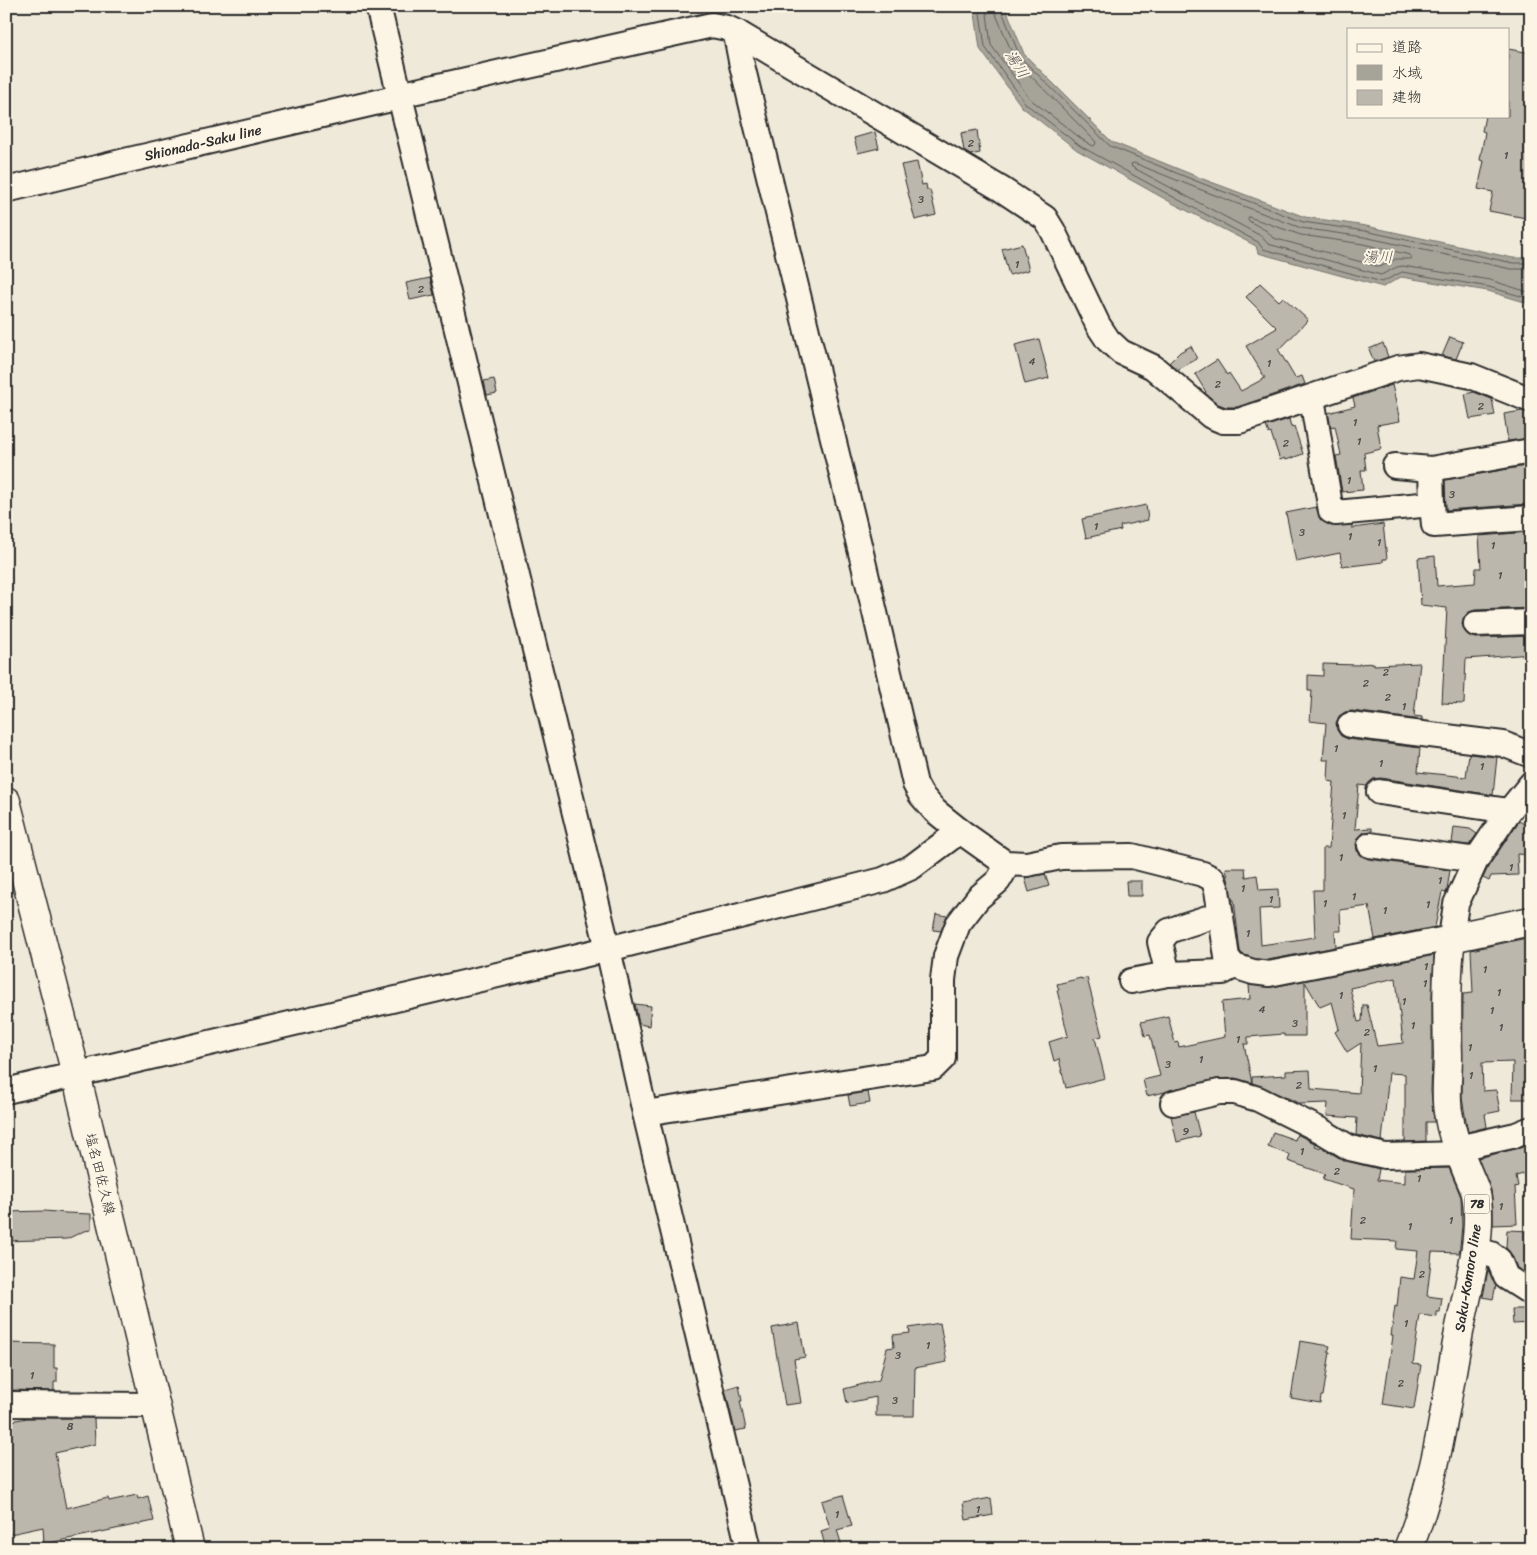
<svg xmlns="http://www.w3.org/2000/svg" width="1537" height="1555" viewBox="0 0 1537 1555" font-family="Sriracha,'Klee One',sans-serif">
<rect width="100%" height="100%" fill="#efe9da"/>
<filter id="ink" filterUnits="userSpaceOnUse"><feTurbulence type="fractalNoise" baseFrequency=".02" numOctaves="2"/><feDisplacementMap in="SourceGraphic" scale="10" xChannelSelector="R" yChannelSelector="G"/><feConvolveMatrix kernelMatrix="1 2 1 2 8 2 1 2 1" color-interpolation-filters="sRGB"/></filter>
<g filter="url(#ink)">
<path fill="#a6a399" stroke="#75736d" d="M 974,6 L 1005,6 L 1024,54 L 1112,142 L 1203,179 L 1305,217 L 1366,226 L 1513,258 L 1531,258 L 1531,304 L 1488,291 L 1401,277 L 1383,287 L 1258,253 L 1256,246 L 1174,204 L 1077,150 L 1022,107 L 980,49 Z"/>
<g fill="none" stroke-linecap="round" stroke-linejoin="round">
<g stroke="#5c5b57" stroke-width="1">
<path d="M 979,6 L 985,47 L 1026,104 L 1080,146 L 1177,199 L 1258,242 L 1263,249 L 1382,282 L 1402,272 L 1489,287 L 1531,299"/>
<path d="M 986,6 L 991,45 L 1030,99 L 1083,140 L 1093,146 L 1095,145 L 1096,142 L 1015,60 L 995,12 L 994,6"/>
<path d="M 1000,6 L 1020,57 L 1110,146 L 1201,183 L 1303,222 L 1365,231 L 1513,263 L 1531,263"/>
<path d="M 1249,217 L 1301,235 L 1363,244 L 1410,255 L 1412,258 L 1410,259 L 1396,259 L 1380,267 L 1273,238 L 1267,231 L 1249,221 L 1248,219 Z"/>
<path d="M 1531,269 L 1511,269 L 1364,237 L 1301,228 L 1199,189 L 1134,163 L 1131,164 L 1132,167 L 1261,236 L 1268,244 L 1381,275 L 1397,267 L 1403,266 L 1490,280 L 1531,293"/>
</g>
</g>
<g fill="#bcb7ac" stroke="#2b2b2b" fill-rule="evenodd">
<path d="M 1508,49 L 1531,53 L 1531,178 L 1527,194 L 1531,195 L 1531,219 L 1489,211 L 1493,192 L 1478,189 L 1484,161 L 1480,160 L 1485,132 L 1482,131 L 1485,116 L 1508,116 Z"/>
<path d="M 977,130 L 980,153 L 970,155 L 964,151 L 961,133 Z"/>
<path d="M 875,132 L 879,148 L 858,153 L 854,138 Z"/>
<path d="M 917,162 L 922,185 L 926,184 L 927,190 L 930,190 L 936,215 L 915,220 L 901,165 Z"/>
<path d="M 1022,244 L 1029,270 L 1009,275 L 1002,249 Z"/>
<path d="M 430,278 L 434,295 L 410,300 L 406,283 Z"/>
<path d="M 1260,283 L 1279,301 L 1283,297 L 1308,320 L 1282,347 L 1278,349 L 1295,378 L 1302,376 L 1305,384 L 1237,407 L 1226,407 L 1218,404 L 1205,393 L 1206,392 L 1195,374 L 1217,360 L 1227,375 L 1229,373 L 1241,391 L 1265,378 L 1246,346 L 1277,328 L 1246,297 Z"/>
<path d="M 1450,337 L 1463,342 L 1456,359 L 1442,356 Z"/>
<path d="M 1039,339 L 1049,378 L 1025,384 L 1015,345 Z"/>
<path d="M 1383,343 L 1388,357 L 1374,362 L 1369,349 Z"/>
<path d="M 1191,346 L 1197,359 L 1177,370 L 1169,363 L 1180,352 Z"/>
<path d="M 494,379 L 497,393 L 487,395 L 484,381 Z"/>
<path d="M 1392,385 L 1400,421 L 1377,425 L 1381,449 L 1364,453 L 1366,470 L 1361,470 L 1363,490 L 1342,492 L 1336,456 L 1341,455 L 1335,426 L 1331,427 L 1328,413 L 1355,406 L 1353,398 Z"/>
<path d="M 1474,392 L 1492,399 L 1495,415 L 1470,419 L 1465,394 Z"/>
<path d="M 1522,411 L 1531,413 L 1531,438 L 1508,441 L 1504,414 Z"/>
<path d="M 1289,419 L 1291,427 L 1294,426 L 1303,454 L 1286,460 L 1285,458 L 1280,460 L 1271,433 L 1269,434 L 1266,426 Z"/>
<path d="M 1531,465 L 1531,501 L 1528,502 L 1528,504 L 1446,510 L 1445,480 Z"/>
<path d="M 1146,505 L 1148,520 L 1120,526 L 1121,530 L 1086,538 L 1082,519 Z"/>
<path d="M 1316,507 L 1321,520 L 1331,526 L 1352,525 L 1352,528 L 1383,524 L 1387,559 L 1383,559 L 1383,562 L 1350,566 L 1349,565 L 1342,566 L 1340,553 L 1296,562 L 1286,513 Z"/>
<path d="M 1529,532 L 1531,533 L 1531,608 L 1475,610 L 1469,612 L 1464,617 L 1462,624 L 1465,632 L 1470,636 L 1476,638 L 1531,636 L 1531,654 L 1466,659 L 1464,704 L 1442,703 L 1447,608 L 1421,605 L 1418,558 L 1435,556 L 1437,586 L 1475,583 L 1476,568 L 1481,568 L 1479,536 Z"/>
<path d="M 1374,663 L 1374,665 L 1420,663 L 1414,716 L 1422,717 L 1422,720 L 1352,711 L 1345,712 L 1339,716 L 1336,723 L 1337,730 L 1341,736 L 1348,739 L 1420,748 L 1418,772 L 1466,777 L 1469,754 L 1497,757 L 1493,795 L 1381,778 L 1373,779 L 1367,786 L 1359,785 L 1355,829 L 1372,828 L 1372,831 L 1364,832 L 1359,837 L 1356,844 L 1357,851 L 1361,855 L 1368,859 L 1450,870 L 1447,890 L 1446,893 L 1442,892 L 1435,927 L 1375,939 L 1369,906 L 1340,910 L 1341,931 L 1335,931 L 1336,947 L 1268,960 L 1256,959 L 1242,954 L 1240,951 L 1234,900 L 1232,900 L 1226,868 L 1245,868 L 1246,877 L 1257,875 L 1259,890 L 1278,889 L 1279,908 L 1259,909 L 1261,945 L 1315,937 L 1313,890 L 1323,890 L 1323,848 L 1329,848 L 1334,782 L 1328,781 L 1329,760 L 1323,760 L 1326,723 L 1310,721 L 1312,691 L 1308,691 L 1308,675 L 1323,676 L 1323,664 L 1359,665 L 1359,664 Z"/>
<path d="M 1519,821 L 1531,828 L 1531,855 L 1517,854 L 1518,875 L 1491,876 L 1489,881 L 1483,878 L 1488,867 Z"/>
<path d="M 1454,827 L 1470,829 L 1477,834 L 1469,845 L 1452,843 Z"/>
<path d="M 1045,874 L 1049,886 L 1029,892 L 1025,878 Z"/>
<path d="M 1126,881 L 1142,881 L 1142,896 L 1127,896 Z"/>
<path d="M 936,914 L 947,916 L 941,931 L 933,930 Z"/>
<path d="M 1531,937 L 1531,1099 L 1512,1099 L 1513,1062 L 1482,1063 L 1483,1091 L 1496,1090 L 1500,1111 L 1485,1114 L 1487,1127 L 1468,1132 L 1462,1098 L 1463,997 L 1463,994 L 1473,993 L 1471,950 Z"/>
<path d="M 1434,955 L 1432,996 L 1432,1055 L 1431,1091 L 1434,1120 L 1434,1122 L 1426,1122 L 1426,1141 L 1405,1142 L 1405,1074 L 1389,1073 L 1382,1141 L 1356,1135 L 1357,1118 L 1327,1116 L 1328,1103 L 1300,1104 L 1290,1099 L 1252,1083 L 1252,1077 L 1286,1075 L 1286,1071 L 1310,1070 L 1311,1089 L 1359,1093 L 1361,1043 L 1347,1052 L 1335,1032 L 1339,1029 L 1332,1002 L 1320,1007 L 1305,982 L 1305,1036 L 1284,1036 L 1284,1034 L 1248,1037 L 1248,1044 L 1244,1044 L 1252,1083 L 1235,1078 L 1216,1079 L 1170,1090 L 1165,1092 L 1147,1096 L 1143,1080 L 1160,1076 L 1150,1035 L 1145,1036 L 1141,1022 L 1168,1016 L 1175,1043 L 1178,1042 L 1179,1047 L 1225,1037 L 1222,1002 L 1250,999 L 1249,985 L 1272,987 ZM 1396,978 L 1403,1043 L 1377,1046 L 1367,1005 L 1363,1005 L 1362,1021 L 1358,1022 L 1350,988 Z"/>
<path d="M 1081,978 L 1081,979 L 1087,978 L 1102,1036 L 1095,1038 L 1105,1078 L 1066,1088 L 1059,1059 L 1054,1061 L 1049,1042 L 1068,1036 L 1057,990 L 1059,990 L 1057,984 Z"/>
<path d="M 635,1004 L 651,1006 L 649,1026 L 639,1024 Z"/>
<path d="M 868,1092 L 870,1103 L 850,1106 L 848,1095 Z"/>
<path d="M 1194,1112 L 1200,1136 L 1177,1142 L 1171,1116 Z"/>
<path d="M 1273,1132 L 1295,1140 L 1297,1134 L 1316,1144 L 1315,1146 L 1324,1149 L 1343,1160 L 1379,1169 L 1377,1180 L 1405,1183 L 1405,1169 L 1449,1168 L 1461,1197 L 1462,1226 L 1460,1246 L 1459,1253 L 1432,1252 L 1427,1296 L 1442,1298 L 1440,1312 L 1437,1312 L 1437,1317 L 1420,1315 L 1413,1364 L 1421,1365 L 1414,1409 L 1383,1404 L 1393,1336 L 1391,1336 L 1395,1306 L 1397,1307 L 1400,1277 L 1414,1279 L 1418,1251 L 1396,1249 L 1397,1241 L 1351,1239 L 1354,1189 L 1323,1179 L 1325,1174 L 1288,1161 L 1290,1155 L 1268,1147 Z"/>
<path d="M 1531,1144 L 1531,1172 L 1516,1176 L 1518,1186 L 1515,1187 L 1517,1224 L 1493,1225 L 1493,1208 L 1491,1190 L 1478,1158 L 1519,1148 Z"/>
<path d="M 45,1211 L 66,1213 L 91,1214 L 91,1230 L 84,1231 L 67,1239 L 6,1241 L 6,1212 Z"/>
<path d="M 1507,1230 L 1531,1231 L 1531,1277 L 1517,1268 L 1512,1255 L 1506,1248 Z"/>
<path d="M 1488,1270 L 1496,1285 L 1493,1299 L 1483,1297 Z"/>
<path d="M 1512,1309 L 1531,1309 L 1531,1323 L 1513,1324 Z"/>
<path d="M 799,1323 L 805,1357 L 794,1359 L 801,1403 L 785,1405 L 772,1328 Z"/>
<path d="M 940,1323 L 947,1362 L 915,1368 L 914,1416 L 876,1416 L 876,1397 L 847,1403 L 844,1389 L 879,1380 L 887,1348 L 894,1347 L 893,1335 L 910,1333 L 909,1328 Z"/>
<path d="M 1300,1341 L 1330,1346 L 1328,1352 L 1330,1352 L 1323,1396 L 1321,1396 L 1320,1403 L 1291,1398 Z"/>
<path d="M 6,1343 L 54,1344 L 54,1368 L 57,1368 L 57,1382 L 54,1382 L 54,1391 L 6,1390 Z"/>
<path d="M 739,1385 L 742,1401 L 740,1401 L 746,1429 L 735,1431 L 725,1389 Z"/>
<path d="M 27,1418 L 94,1418 L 95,1444 L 55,1453 L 66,1508 L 108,1498 L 109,1501 L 137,1495 L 138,1499 L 148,1496 L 154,1521 L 44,1544 L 43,1527 L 6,1535 L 6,1422 Z"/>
<path d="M 843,1495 L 852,1526 L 837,1530 L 843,1549 L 826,1549 L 821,1531 L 830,1528 L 822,1501 Z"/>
<path d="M 991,1498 L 993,1515 L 966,1520 L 963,1503 Z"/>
</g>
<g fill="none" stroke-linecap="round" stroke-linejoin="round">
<defs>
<g id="minor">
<path d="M 378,6 L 608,949 L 645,1113 L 749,1549"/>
<path d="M 738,33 L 737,40 L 741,61 L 863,561 L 915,784 L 921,795 L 935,811 L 960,831 L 1005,863 L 1027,864 L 1061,857 L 1132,856 L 1203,874 L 1213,879 L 1217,890 L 1227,957 L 1234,966 L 1253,972 L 1269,974 L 1451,938 L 1456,904 L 1476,860 L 1509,811 L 1531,784"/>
<path d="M 6,190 L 129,160 L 391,99 L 408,93 L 712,25 L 727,28 L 738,33 L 1001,189 L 1045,218 L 1053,231 L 1098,325 L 1108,340 L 1121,352 L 1153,367 L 1211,416 L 1223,421 L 1239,421 L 1398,368 L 1419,365 L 1471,376 L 1531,400"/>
<path d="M 1312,398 L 1331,511 L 1336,513 L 1432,504"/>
<path d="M 1395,466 L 1431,469 L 1531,451"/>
<path d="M 1431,469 L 1432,504 L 1434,525 L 1531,518"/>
<path d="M 1476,624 L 1531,622"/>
<path d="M 1350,725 L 1503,744 L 1531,755"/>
<path d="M 1379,792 L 1509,811"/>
<path d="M 1370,845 L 1476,860"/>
<path d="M 1168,974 L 1160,942 L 1169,931 L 1185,925 L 1220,914"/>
<path d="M 1131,981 L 1168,974 L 1223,972 L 1234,966"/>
<path d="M 6,1091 L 608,949 L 883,880 L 912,867 L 960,831"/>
<path d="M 1173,1103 L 1219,1092 L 1235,1092 L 1258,1099 L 1320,1130 L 1350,1148 L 1385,1156 L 1460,1154"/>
<path d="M 645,1113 L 933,1068 L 943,1058 L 943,980 L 946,956 L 958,924 L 978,898 L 998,881 L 1004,871 L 1005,863"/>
<path d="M 1458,1148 L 1516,1135 L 1531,1129"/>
<path d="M 1475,1250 L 1491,1254 L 1499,1260 L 1506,1277 L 1531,1293"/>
<path d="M 6,1404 L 156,1405"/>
</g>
<g id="major">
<path d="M 6,801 L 76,1074 L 190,1549"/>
<path d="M 1408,1549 C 1437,1478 1445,1406 1459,1332 C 1467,1293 1484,1233 1476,1194 C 1474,1185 1468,1175 1465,1166 C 1457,1149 1451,1131 1448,1112 C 1445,1094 1448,1074 1448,1055 C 1447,1016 1446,977 1451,938 L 1531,921"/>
</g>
</defs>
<use href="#minor" stroke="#2b2b2b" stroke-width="28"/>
<use href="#major" stroke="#2b2b2b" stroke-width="31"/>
<use href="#minor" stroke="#fcf5e5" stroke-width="24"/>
<use href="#major" stroke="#fcf5e5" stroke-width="28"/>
</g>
</g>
<g text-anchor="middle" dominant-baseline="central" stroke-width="4" stroke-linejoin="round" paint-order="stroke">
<g font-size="11" fill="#4f4e4b">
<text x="971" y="143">2</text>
<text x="1506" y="155">1</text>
<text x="921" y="199">3</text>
<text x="1017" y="264">1</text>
<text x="421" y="289">2</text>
<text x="1032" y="361">4</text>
<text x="1269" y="363">1</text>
<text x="1218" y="384">2</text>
<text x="1481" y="406">2</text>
<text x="1355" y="422">1</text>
<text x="1359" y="441">1</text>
<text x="1286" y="443">2</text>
<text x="1349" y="480">1</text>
<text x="1452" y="494">3</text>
<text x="1096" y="526">1</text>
<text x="1302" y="532">3</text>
<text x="1350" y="536">1</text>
<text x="1379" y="542">1</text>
<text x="1493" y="545">1</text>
<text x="1500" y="575">1</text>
<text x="1386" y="672">2</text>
<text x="1366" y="683">2</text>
<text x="1388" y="697">2</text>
<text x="1404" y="706">1</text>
<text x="1336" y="748">1</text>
<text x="1381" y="763">1</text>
<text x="1482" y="766">1</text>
<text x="1344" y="815">1</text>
<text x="1341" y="857">1</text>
<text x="1511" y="867">1</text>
<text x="1440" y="880">1</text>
<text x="1243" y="888">1</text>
<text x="1354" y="896">1</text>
<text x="1271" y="899">1</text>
<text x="1325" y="903">1</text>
<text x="1428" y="904">1</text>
<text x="1385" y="910">1</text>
<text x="1248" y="933">1</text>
<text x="1426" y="966">1</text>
<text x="1485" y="969">1</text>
<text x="1425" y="983">1</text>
<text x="1499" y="992">1</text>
<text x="1341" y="995">1</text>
<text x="1404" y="1001">1</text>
<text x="1262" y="1009">4</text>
<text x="1492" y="1010">1</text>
<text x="1295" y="1023">3</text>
<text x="1413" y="1025">1</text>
<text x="1501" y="1027">1</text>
<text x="1367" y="1032">2</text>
<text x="1238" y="1039">1</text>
<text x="1470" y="1047">1</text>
<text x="1201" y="1059">1</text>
<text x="1168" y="1064">3</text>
<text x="1375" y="1068">1</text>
<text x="1471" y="1075">1</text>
<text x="1299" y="1085">2</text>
<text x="1186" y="1131">9</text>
<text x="1302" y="1151">1</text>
<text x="1337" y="1171">2</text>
<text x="1419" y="1178">1</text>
<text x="1501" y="1206">1</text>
<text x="1363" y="1220">2</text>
<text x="1451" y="1220">1</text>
<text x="1410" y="1226">1</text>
<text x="1422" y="1274">2</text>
<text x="1406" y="1323">1</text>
<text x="928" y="1345">1</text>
<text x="898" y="1355">3</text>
<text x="32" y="1375">1</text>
<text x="1401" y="1383">2</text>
<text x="895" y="1400">3</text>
<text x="70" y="1426">8</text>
<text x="978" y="1509">1</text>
<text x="837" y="1514">1</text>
</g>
<rect fill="#fcf5e5" stroke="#6a6863" stroke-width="1" x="1464.5" y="1194.5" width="25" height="19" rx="4"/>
<g font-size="12" font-weight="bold" fill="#2b2b2b">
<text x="1477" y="1204">78</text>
</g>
<g font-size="14" fill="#2b2b2b" stroke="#fcf5e5">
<text transform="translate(203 143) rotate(-13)">Shionada-Saku line</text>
<text transform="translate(100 1174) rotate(76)">塩名田佐久線</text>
<text transform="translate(1468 1278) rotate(-81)">Saku-Komoro line</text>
</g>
<g font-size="15" font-style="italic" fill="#565552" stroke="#fcf5e5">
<text transform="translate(1017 64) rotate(58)">湯川</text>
<text x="1378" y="257">湯川</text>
</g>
</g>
<rect width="1537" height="1555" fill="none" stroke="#fcf5e5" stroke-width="25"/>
<rect x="12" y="12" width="1512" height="1530" fill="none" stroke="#2b2b2b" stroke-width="2" filter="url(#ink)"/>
<rect x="1347" y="28" width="162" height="90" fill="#fcf5e5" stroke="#a8a49b"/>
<rect x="1357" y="44" width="25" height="8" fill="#fcf5e5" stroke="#a8a49b"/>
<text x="1392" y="52" font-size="15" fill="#2b2b2b">道路</text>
<rect x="1357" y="65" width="25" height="15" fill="#a6a399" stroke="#a8a49b"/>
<text x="1392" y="78" font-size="15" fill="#2b2b2b">水域</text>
<rect x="1357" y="90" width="25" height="15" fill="#bcb7ac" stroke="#a8a49b"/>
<text x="1392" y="102" font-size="15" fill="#2b2b2b">建物</text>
</svg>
